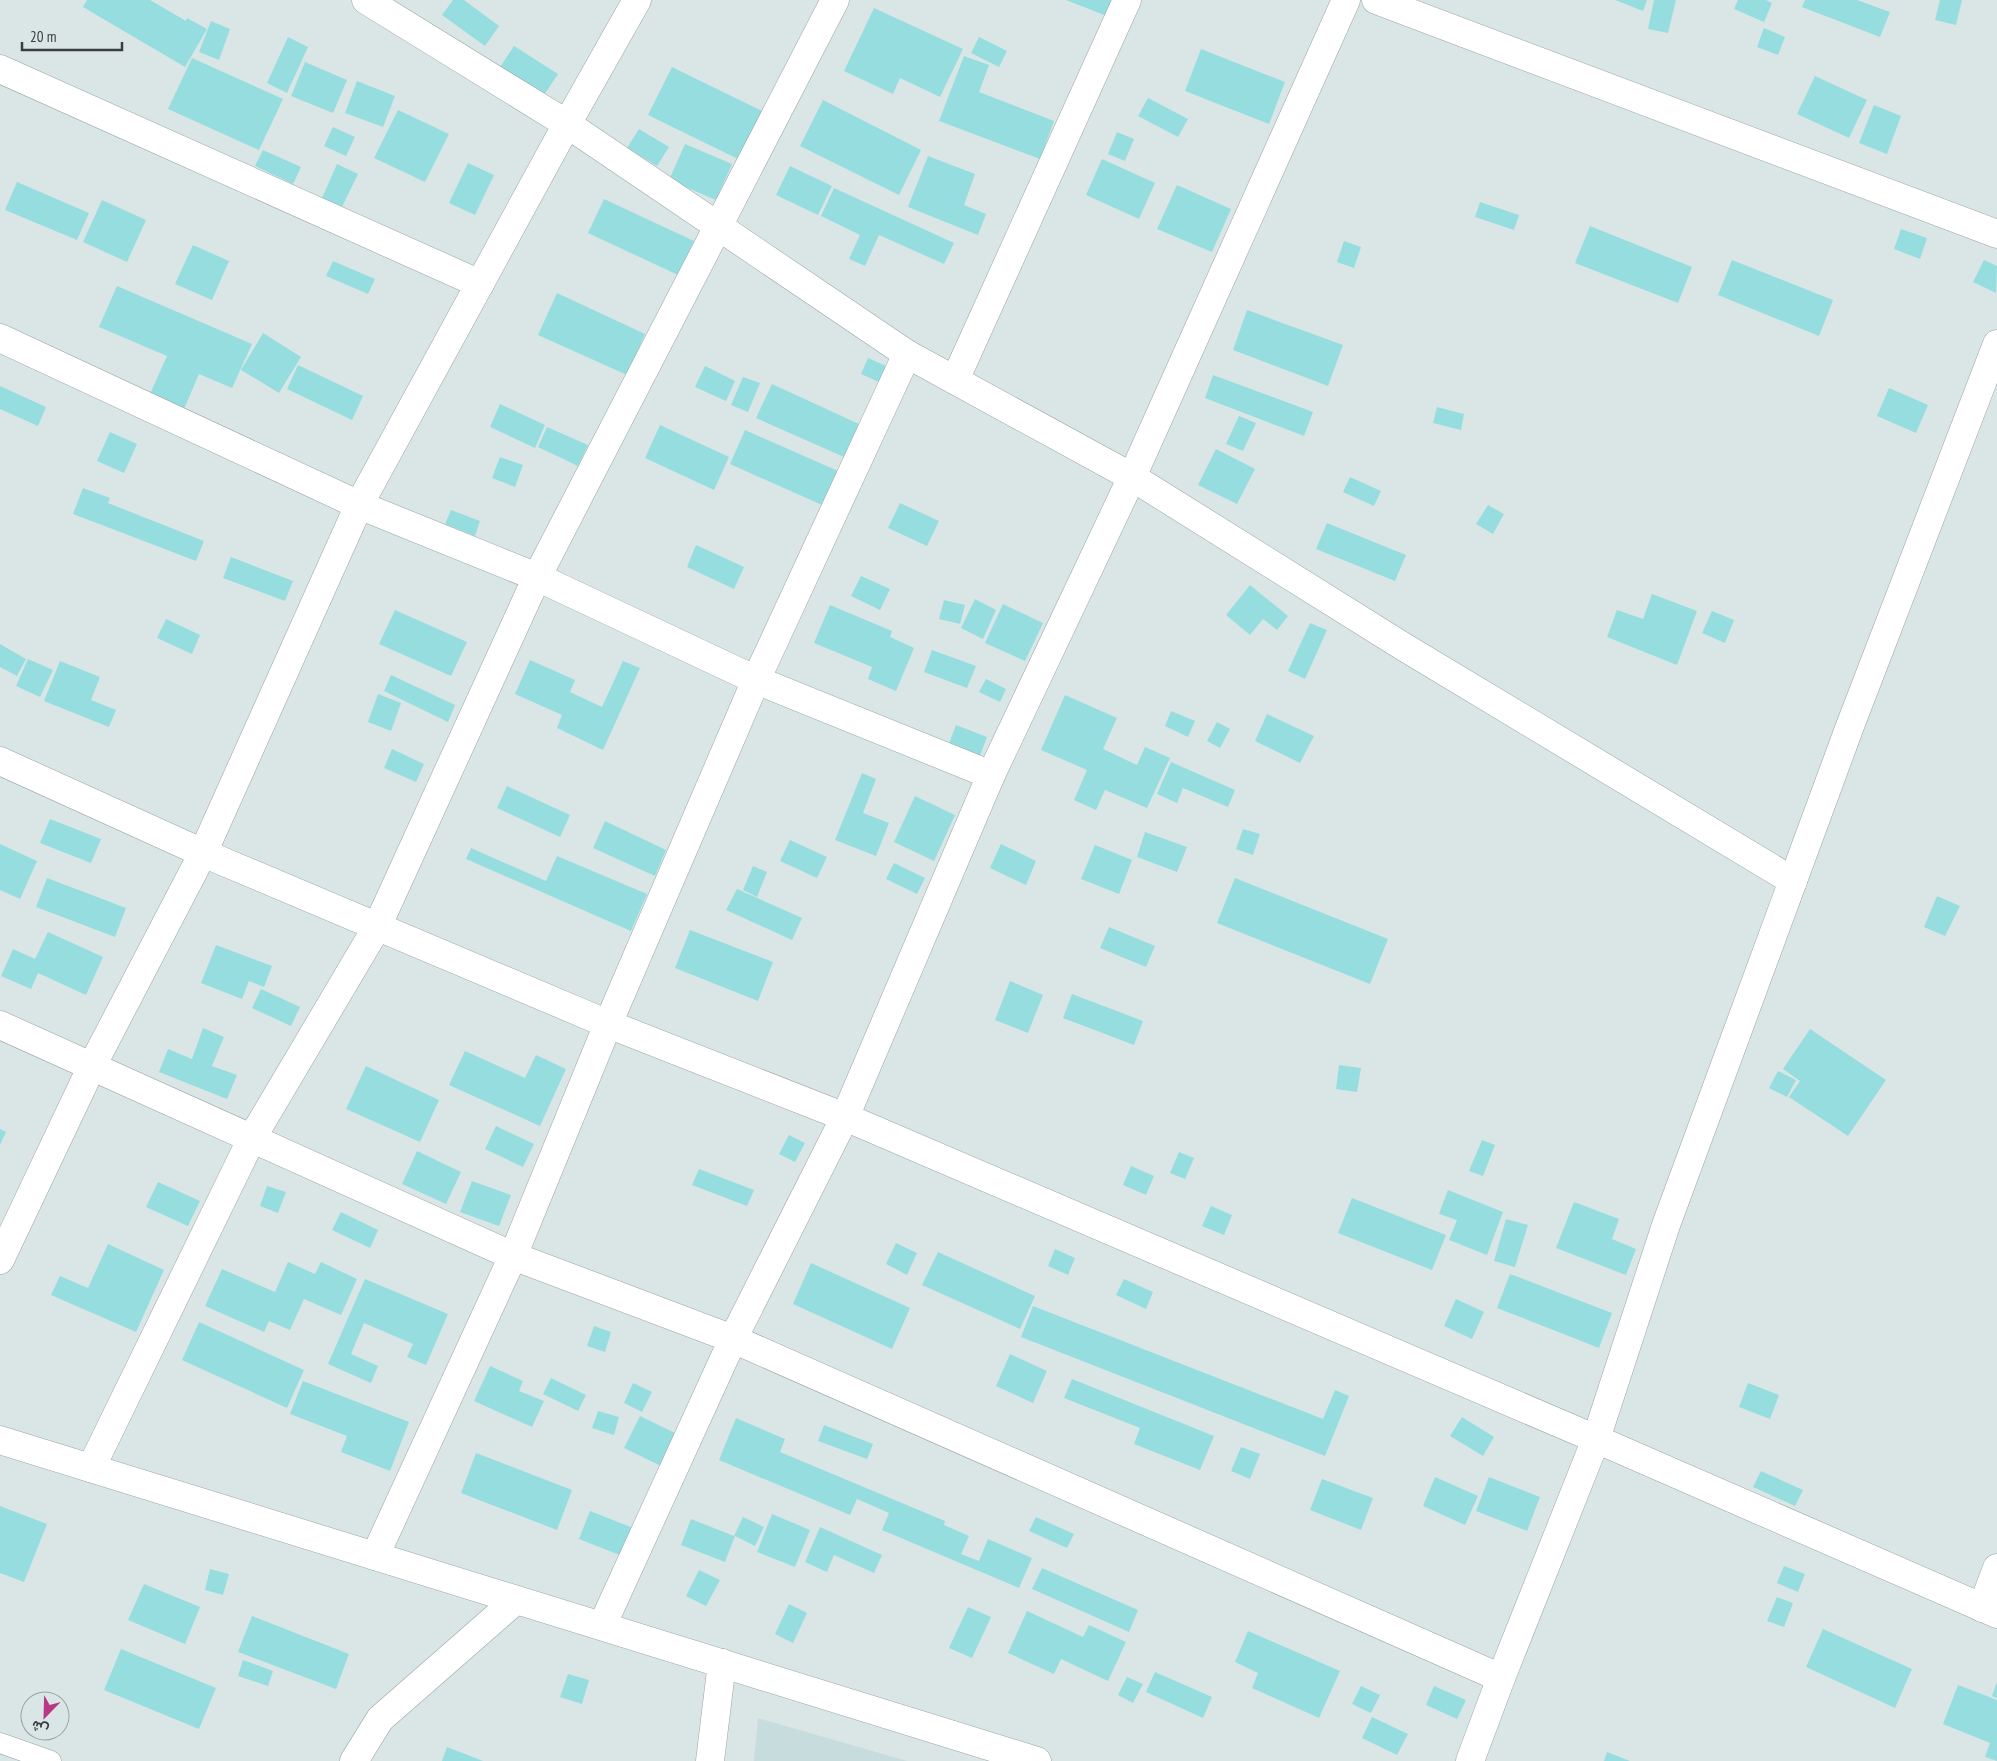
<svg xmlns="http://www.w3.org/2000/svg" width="1997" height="1761" viewBox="0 0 1997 1761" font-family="'PT Sans Narrow',Vazirmatn,sans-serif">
<rect width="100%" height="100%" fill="#dae6e6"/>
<path fill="#c7dcdc" d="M 758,1718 L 907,1761 L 754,1761 Z"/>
<g fill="#96dddf">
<path d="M 87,0 L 150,0 L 186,21 L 187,18 L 207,29 L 185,67 L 83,7 Z"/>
<path d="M 453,0 L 464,0 L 499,26 L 485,46 L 442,15 Z"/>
<path d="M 1066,0 L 1114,0 L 1107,16 Z"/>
<path d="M 1615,0 L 1647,0 L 1643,11 Z"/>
<path d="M 1654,0 L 1676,0 L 1668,33 L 1648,29 Z"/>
<path d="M 1738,0 L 1766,0 L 1772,3 L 1764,22 L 1734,9 Z"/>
<path d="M 1805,0 L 1857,0 L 1890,12 L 1880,37 L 1802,7 Z"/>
<path d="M 1940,0 L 1962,0 L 1956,25 L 1935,20 Z"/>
<path d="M 874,8 L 963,49 L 940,97 L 900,78 L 893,94 L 844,71 Z"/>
<path d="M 211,21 L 230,29 L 219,60 L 199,52 Z"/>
<path d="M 1764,28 L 1785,37 L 1778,55 L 1757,47 Z"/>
<path d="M 288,37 L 308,47 L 287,93 L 267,83 Z"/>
<path d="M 979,37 L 1007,51 L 999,67 L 971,53 Z"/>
<path d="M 514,46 L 558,74 L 544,95 L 500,67 Z"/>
<path d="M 1201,49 L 1285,82 L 1269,124 L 1185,91 Z"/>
<path d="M 964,56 L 989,65 L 979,92 L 1054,121 L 1040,159 L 939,121 Z"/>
<path d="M 192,58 L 283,99 L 259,150 L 168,109 Z"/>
<path d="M 305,62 L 347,80 L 333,113 L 291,96 Z"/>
<path d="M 672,67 L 762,111 L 738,159 L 648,115 Z"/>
<path d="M 1815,76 L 1867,100 L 1849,138 L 1797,114 Z"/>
<path d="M 357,81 L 395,96 L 383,127 L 345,113 Z"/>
<path d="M 1148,98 L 1188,119 L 1178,137 L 1138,116 Z"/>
<path d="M 823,100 L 921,150 L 899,195 L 800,146 Z"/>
<path d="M 1874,105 L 1901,116 L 1887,154 L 1859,143 Z"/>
<path d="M 398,110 L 449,134 L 425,182 L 374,158 Z"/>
<path d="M 333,127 L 355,137 L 346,156 L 324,146 Z"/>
<path d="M 639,129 L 669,147 L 657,166 L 627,148 Z"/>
<path d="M 1117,132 L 1134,139 L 1125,161 L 1108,154 Z"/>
<path d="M 685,144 L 732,164 L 716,200 L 669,180 Z"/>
<path d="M 263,150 L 301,167 L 293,184 L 255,166 Z"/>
<path d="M 928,156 L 975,174 L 964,205 L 986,214 L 978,235 L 908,207 Z"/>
<path d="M 1102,159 L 1155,183 L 1139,219 L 1086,195 Z"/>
<path d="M 468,163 L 494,175 L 475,215 L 449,203 Z"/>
<path d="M 337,164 L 358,174 L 342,207 L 322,198 Z"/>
<path d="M 790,166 L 832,186 L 818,215 L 776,195 Z"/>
<path d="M 17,182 L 89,213 L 77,240 L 5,210 Z"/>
<path d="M 1177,185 L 1231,209 L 1212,252 L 1157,229 Z"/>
<path d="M 834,188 L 954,243 L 944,264 L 879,235 L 865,266 L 849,259 L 860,235 L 821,216 Z"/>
<path d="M 604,199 L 694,241 L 678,275 L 588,233 Z"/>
<path d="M 102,200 L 146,220 L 127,262 L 83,242 Z"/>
<path d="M 1480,202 L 1519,215 L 1514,230 L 1475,217 Z"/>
<path d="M 1590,226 L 1692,267 L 1678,303 L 1575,263 Z"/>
<path d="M 1901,229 L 1927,238 L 1920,259 L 1894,249 Z"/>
<path d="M 1344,241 L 1361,247 L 1354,268 L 1337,262 Z"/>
<path d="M 193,245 L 229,261 L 212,300 L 175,284 Z"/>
<path d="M 1732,260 L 1833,300 L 1819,336 L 1718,295 Z"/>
<path d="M 1984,260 L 1997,266 L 1996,293 L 1973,282 Z"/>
<path d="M 333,261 L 375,279 L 368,294 L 326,276 Z"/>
<path d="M 117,286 L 252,344 L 232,388 L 199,374 L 184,409 L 150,394 L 167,356 L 99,327 Z"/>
<path d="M 557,293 L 645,334 L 627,375 L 538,335 Z"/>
<path d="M 1247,310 L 1343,345 L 1328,386 L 1233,350 Z"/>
<path d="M 263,333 L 301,357 L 279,393 L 241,370 Z"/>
<path d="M 868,358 L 886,366 L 879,382 L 861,374 Z"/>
<path d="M 298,365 L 363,396 L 352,420 L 287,389 Z"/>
<path d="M 705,366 L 735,381 L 726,401 L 695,387 Z"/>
<path d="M 1213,375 L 1313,412 L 1304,436 L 1205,398 Z"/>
<path d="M 743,377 L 760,383 L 748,412 L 731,405 Z"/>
<path d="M 772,384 L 859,424 L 844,457 L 756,418 Z"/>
<path d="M 0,386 L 46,407 L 38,426 L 0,409 Z"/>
<path d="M 1889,388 L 1928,405 L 1916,433 L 1877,416 Z"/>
<path d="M 500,404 L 545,425 L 535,448 L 490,427 Z"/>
<path d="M 1437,407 L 1464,414 L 1461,430 L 1433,423 Z"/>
<path d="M 1239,416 L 1256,423 L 1243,451 L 1226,444 Z"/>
<path d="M 660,425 L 729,457 L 714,490 L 645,458 Z"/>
<path d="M 547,427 L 588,445 L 578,466 L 538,447 Z"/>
<path d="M 745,430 L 838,471 L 822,505 L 730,464 Z"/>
<path d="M 110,432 L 137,444 L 124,473 L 97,461 Z"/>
<path d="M 1216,449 L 1255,469 L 1237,504 L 1198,485 Z"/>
<path d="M 500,457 L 523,465 L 515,487 L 492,478 Z"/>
<path d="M 1350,477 L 1381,491 L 1374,506 L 1343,492 Z"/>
<path d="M 83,488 L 110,498 L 108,503 L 204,541 L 196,561 L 73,514 Z"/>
<path d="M 900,503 L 939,521 L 927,546 L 888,528 Z"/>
<path d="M 1488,505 L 1504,514 L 1493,534 L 1476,524 Z"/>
<path d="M 451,510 L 480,521 L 475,536 L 445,524 Z"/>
<path d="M 1327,523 L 1406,555 L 1395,581 L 1316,549 Z"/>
<path d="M 696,545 L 744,567 L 734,589 L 687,567 Z"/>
<path d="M 231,557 L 293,581 L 285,601 L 223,578 Z"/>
<path d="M 861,576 L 890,589 L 880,610 L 851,596 Z"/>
<path d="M 1250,585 L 1288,616 L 1277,630 L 1263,619 L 1250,635 L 1226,615 Z"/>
<path d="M 1652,594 L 1697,611 L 1677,665 L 1607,637 L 1617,610 L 1643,619 Z"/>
<path d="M 975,599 L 996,610 L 983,639 L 961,628 Z"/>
<path d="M 944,600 L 965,605 L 960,624 L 939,619 Z"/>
<path d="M 1003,604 L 1043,623 L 1025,661 L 985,643 Z"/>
<path d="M 830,605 L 892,631 L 890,637 L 914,648 L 896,691 L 868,679 L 872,667 L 814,643 Z"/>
<path d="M 395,610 L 467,642 L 451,676 L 379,644 Z"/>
<path d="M 1712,611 L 1734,620 L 1725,643 L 1702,633 Z"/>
<path d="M 166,619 L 200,635 L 192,654 L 157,638 Z"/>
<path d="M 1310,623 L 1327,630 L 1305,679 L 1288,671 Z"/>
<path d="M 0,644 L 26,659 L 17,676 L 0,667 Z"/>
<path d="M 932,650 L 976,666 L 967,688 L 924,672 Z"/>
<path d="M 28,659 L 53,670 L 40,697 L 16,686 Z"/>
<path d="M 530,660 L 575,680 L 570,692 L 602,707 L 623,661 L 640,668 L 603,750 L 557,728 L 562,715 L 515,694 Z"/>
<path d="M 60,661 L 100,677 L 91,700 L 116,710 L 109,727 L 44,701 Z"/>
<path d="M 391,675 L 455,705 L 448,722 L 384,691 Z"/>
<path d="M 986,679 L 1006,689 L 1000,702 L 979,692 Z"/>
<path d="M 378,694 L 401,703 L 391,731 L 368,722 Z"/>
<path d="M 1065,695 L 1117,718 L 1103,749 L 1137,765 L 1145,747 L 1170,758 L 1147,808 L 1105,790 L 1096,810 L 1074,800 L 1087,770 L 1041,750 Z"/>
<path d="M 1171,711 L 1195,721 L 1188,737 L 1165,726 Z"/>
<path d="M 1267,714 L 1314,736 L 1300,763 L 1255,741 Z"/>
<path d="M 1217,722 L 1230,729 L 1220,748 L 1207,741 Z"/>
<path d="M 956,725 L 987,737 L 979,758 L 948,746 Z"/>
<path d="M 392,749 L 424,764 L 416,782 L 384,768 Z"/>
<path d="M 1171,762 L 1235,790 L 1228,807 L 1183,788 L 1177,803 L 1157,794 Z"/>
<path d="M 862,773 L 876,779 L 863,813 L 889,823 L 876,856 L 835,840 Z"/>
<path d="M 507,786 L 570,815 L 560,837 L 497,808 Z"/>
<path d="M 915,796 L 955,815 L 934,861 L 894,842 Z"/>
<path d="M 50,819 L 101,839 L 91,863 L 40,843 Z"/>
<path d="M 605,821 L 666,850 L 655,876 L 593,848 Z"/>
<path d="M 1243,829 L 1260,834 L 1253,855 L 1236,849 Z"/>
<path d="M 1145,832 L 1187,847 L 1177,872 L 1137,857 Z"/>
<path d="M 790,840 L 827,857 L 817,878 L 780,861 Z"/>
<path d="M 0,844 L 37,861 L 20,899 L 0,890 Z"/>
<path d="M 1001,844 L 1036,861 L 1026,885 L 990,868 Z"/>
<path d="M 1095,845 L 1132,860 L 1119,894 L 1081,879 Z"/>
<path d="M 471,848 L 546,881 L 557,856 L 647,894 L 631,931 L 466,859 Z"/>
<path d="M 894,863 L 925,878 L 917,894 L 886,879 Z"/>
<path d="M 753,866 L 767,872 L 757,897 L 743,890 Z"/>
<path d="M 47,878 L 126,908 L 115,937 L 36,907 Z"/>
<path d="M 1235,878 L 1388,939 L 1370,984 L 1217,923 Z"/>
<path d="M 737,889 L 802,918 L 792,940 L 726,910 Z"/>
<path d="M 1937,896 L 1960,906 L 1945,936 L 1924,927 Z"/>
<path d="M 1109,927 L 1155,946 L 1146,967 L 1100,948 Z"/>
<path d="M 690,930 L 773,962 L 758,1001 L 675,968 Z"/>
<path d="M 48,932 L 103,957 L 86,995 L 38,973 L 31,989 L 1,976 L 13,949 L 35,959 Z"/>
<path d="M 216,945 L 272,966 L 264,987 L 249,981 L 242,999 L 201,983 Z"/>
<path d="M 1010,981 L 1043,995 L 1028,1033 L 995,1020 Z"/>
<path d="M 261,989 L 300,1007 L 291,1026 L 252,1008 Z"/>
<path d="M 1072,994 L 1143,1021 L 1134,1045 L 1063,1018 Z"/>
<path d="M 203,1028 L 224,1037 L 212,1066 L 237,1075 L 227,1099 L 159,1072 L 168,1049 L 192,1059 Z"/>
<path d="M 1810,1029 L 1886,1080 L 1848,1136 L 1789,1097 L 1800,1081 L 1783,1069 Z"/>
<path d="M 465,1051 L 525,1078 L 536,1055 L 566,1069 L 540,1126 L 449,1085 Z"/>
<path d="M 1339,1065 L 1361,1068 L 1357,1092 L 1336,1089 Z"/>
<path d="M 366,1066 L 439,1100 L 420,1142 L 346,1109 Z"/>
<path d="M 1778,1071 L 1796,1080 L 1787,1097 L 1769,1088 Z"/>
<path d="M 496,1126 L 534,1144 L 523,1167 L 485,1149 Z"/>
<path d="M 0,1129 L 6,1132 L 0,1145 Z"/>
<path d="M 789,1135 L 805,1143 L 795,1162 L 779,1154 Z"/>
<path d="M 1482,1140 L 1495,1145 L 1483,1176 L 1469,1171 Z"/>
<path d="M 417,1151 L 461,1172 L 446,1204 L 402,1184 Z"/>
<path d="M 1179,1152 L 1194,1158 L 1185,1179 L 1170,1173 Z"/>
<path d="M 1131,1166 L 1154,1176 L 1146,1195 L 1123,1185 Z"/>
<path d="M 699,1169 L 754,1190 L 747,1206 L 692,1185 Z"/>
<path d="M 472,1181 L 511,1195 L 499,1226 L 460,1212 Z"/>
<path d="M 158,1182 L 200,1201 L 188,1226 L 146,1207 Z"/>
<path d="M 267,1186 L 286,1192 L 278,1213 L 260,1206 Z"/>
<path d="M 1448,1190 L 1503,1212 L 1487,1255 L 1449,1240 L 1457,1220 L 1439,1214 Z"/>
<path d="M 1352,1198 L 1446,1235 L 1432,1270 L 1338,1233 Z"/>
<path d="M 1574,1202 L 1619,1219 L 1612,1239 L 1636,1249 L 1626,1275 L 1556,1248 Z"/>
<path d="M 1211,1206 L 1232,1215 L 1224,1235 L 1202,1226 Z"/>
<path d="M 341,1212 L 378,1230 L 370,1248 L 332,1230 Z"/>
<path d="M 1506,1219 L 1528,1225 L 1515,1267 L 1494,1261 Z"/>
<path d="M 896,1243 L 917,1253 L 907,1275 L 886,1264 Z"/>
<path d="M 108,1244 L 164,1270 L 136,1332 L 51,1295 L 60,1276 L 88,1288 Z"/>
<path d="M 1055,1249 L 1075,1258 L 1068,1275 L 1048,1266 Z"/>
<path d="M 938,1252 L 1035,1296 L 1020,1329 L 922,1285 Z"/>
<path d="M 288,1262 L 315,1274 L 321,1262 L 357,1279 L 341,1315 L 304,1299 L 290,1330 L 269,1321 L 264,1332 L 205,1306 L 222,1269 L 275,1292 Z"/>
<path d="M 811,1263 L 910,1308 L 892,1349 L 793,1304 Z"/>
<path d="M 1510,1274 L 1612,1313 L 1599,1348 L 1497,1308 Z"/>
<path d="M 365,1279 L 448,1314 L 426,1365 L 407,1357 L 413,1344 L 364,1323 L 351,1354 L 378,1366 L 371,1383 L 328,1364 Z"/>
<path d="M 1124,1279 L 1153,1292 L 1146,1309 L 1116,1295 Z"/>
<path d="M 1456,1299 L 1484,1312 L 1472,1339 L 1444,1326 Z"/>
<path d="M 1033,1306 L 1323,1419 L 1335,1390 L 1349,1396 L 1325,1456 L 1021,1337 Z"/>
<path d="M 199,1322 L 304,1370 L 287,1408 L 182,1360 Z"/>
<path d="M 594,1326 L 611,1332 L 605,1352 L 587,1346 Z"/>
<path d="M 1010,1354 L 1047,1371 L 1033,1403 L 996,1386 Z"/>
<path d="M 490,1366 L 523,1381 L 519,1391 L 544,1401 L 532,1427 L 474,1401 Z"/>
<path d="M 551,1378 L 586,1395 L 578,1411 L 543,1394 Z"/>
<path d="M 1072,1379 L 1214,1436 L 1200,1470 L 1134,1444 L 1140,1428 L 1064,1398 Z"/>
<path d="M 303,1381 L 409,1422 L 390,1471 L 341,1452 L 347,1436 L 290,1414 Z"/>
<path d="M 633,1383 L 652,1392 L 642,1412 L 624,1403 Z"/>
<path d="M 1748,1383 L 1779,1395 L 1770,1419 L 1739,1407 Z"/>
<path d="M 598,1411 L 619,1417 L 614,1435 L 592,1428 Z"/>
<path d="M 640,1416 L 677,1434 L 661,1466 L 624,1448 Z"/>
<path d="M 1462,1417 L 1494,1437 L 1483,1456 L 1450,1436 Z"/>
<path d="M 736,1418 L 785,1439 L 780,1452 L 945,1521 L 944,1525 L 969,1536 L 961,1554 L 979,1561 L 988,1539 L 1032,1558 L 1019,1588 L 882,1530 L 889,1513 L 857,1499 L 850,1515 L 719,1460 Z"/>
<path d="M 824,1425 L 873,1444 L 867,1459 L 818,1441 Z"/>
<path d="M 1241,1447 L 1260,1454 L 1250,1479 L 1231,1471 Z"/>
<path d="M 476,1453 L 572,1490 L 557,1530 L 461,1493 Z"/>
<path d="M 1761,1471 L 1803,1490 L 1795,1506 L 1753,1487 Z"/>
<path d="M 1435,1477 L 1478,1496 L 1465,1525 L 1423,1506 Z"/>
<path d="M 1489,1477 L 1540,1497 L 1527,1531 L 1476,1511 Z"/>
<path d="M 1322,1479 L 1373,1498 L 1361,1530 L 1310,1510 Z"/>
<path d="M 0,1506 L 47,1524 L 24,1582 L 0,1573 Z"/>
<path d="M 590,1511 L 633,1528 L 622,1556 L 579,1539 Z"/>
<path d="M 772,1514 L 810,1530 L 795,1567 L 757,1552 Z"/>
<path d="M 743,1517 L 764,1527 L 755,1546 L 735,1536 L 725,1562 L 681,1545 L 691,1519 L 734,1536 Z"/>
<path d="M 1036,1517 L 1074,1534 L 1067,1548 L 1029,1531 Z"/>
<path d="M 820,1527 L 882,1555 L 874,1573 L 834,1555 L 827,1572 L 805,1562 Z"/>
<path d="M 1784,1566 L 1805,1574 L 1798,1592 L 1777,1583 Z"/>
<path d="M 1042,1568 L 1138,1610 L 1129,1632 L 1032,1589 Z"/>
<path d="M 210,1569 L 229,1574 L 223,1595 L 205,1590 Z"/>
<path d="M 699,1570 L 720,1580 L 706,1606 L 686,1596 Z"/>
<path d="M 144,1584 L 200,1607 L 185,1644 L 128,1620 Z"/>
<path d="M 1777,1597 L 1793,1603 L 1784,1627 L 1767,1621 Z"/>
<path d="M 789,1604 L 807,1613 L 793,1643 L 775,1634 Z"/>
<path d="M 968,1607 L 991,1617 L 972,1658 L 949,1648 Z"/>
<path d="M 1027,1611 L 1083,1637 L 1089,1625 L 1126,1642 L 1108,1681 L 1061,1659 L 1054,1674 L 1008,1653 Z"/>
<path d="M 252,1616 L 349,1654 L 336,1689 L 238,1652 Z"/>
<path d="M 1823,1629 L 1912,1669 L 1895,1708 L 1806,1667 Z"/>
<path d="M 1248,1631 L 1340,1671 L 1319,1718 L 1252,1688 L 1258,1673 L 1235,1662 Z"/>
<path d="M 121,1649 L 216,1688 L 199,1729 L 104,1690 Z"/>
<path d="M 243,1660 L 273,1671 L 268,1686 L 238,1676 Z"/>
<path d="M 1155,1672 L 1212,1697 L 1203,1718 L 1146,1692 Z"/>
<path d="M 568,1674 L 589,1680 L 582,1704 L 560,1697 Z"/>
<path d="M 1127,1677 L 1143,1684 L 1133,1703 L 1118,1695 Z"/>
<path d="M 1997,1682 L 1997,1698 L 1992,1696 Z"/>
<path d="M 1958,1685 L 1997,1700 L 1997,1761 L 1985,1757 L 1990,1743 L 1943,1724 Z"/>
<path d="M 1361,1686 L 1380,1695 L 1371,1713 L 1352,1704 Z"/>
<path d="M 1434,1686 L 1466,1700 L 1457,1719 L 1426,1705 Z"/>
<path d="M 1372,1717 L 1408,1734 L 1397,1755 L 1362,1738 Z"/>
<path d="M 447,1747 L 483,1761 L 442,1761 Z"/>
<path d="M 1607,1752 L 1630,1761 L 1604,1761 Z"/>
</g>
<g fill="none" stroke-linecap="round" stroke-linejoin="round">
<defs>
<path id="service" d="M 0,1743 L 51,1761"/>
<g id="minor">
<path d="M 366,0 L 567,124 L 907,354 L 1132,477 L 1404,647 L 1793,881"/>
<path d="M 1376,0 L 1997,234"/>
<path d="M 0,69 L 480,284"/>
<path d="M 0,338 L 359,505 L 537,577 L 756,680 L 991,775"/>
<path d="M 955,380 L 1127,0"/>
<path d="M 0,761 L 203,853 L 608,1024 L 845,1117 L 1596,1439 L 1997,1614"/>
<path d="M 0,1025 L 513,1256 L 733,1339 L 1501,1678"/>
<path d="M 0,1260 L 92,1066 L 203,853 L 359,505 L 567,124 L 637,0"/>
<path d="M 91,1468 L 252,1138 L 377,927 L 537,577 L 835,0"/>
<path d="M 375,1556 L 513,1256 L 608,1024 L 756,680 L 907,354"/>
<path d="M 1982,1608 L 1997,1568"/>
<path d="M 602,1626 L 733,1339 L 845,1117 L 991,775 L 1132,477 L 1346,0"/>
<path d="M 354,1761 L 380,1719 L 516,1600"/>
<path d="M 710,1761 L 722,1663"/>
<path d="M 1470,1761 L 1501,1678 L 1596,1439 L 1666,1225 L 1850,726 L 1997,344"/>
</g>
<path id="tertiary" d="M 0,1440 L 1037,1761"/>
</defs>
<use href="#service" stroke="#99a4a4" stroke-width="21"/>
<use href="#minor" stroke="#99a4a4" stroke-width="29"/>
<use href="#tertiary" stroke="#99a4a4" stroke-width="29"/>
<use href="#service" stroke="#fff" stroke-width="20"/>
<use href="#minor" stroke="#fff" stroke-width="28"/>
<use href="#tertiary" stroke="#fff" stroke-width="28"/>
</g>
<g transform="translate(45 1716) rotate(203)"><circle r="24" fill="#dae6e6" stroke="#99a2a2"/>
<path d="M0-4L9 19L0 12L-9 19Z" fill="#b83883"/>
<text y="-8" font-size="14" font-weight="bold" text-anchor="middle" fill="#383d3d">ش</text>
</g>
<path d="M22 42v8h100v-8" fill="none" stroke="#383d3d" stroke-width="2.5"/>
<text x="30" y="42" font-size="15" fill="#383d3d" stroke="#dae6e6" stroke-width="4" paint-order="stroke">20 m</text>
</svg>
